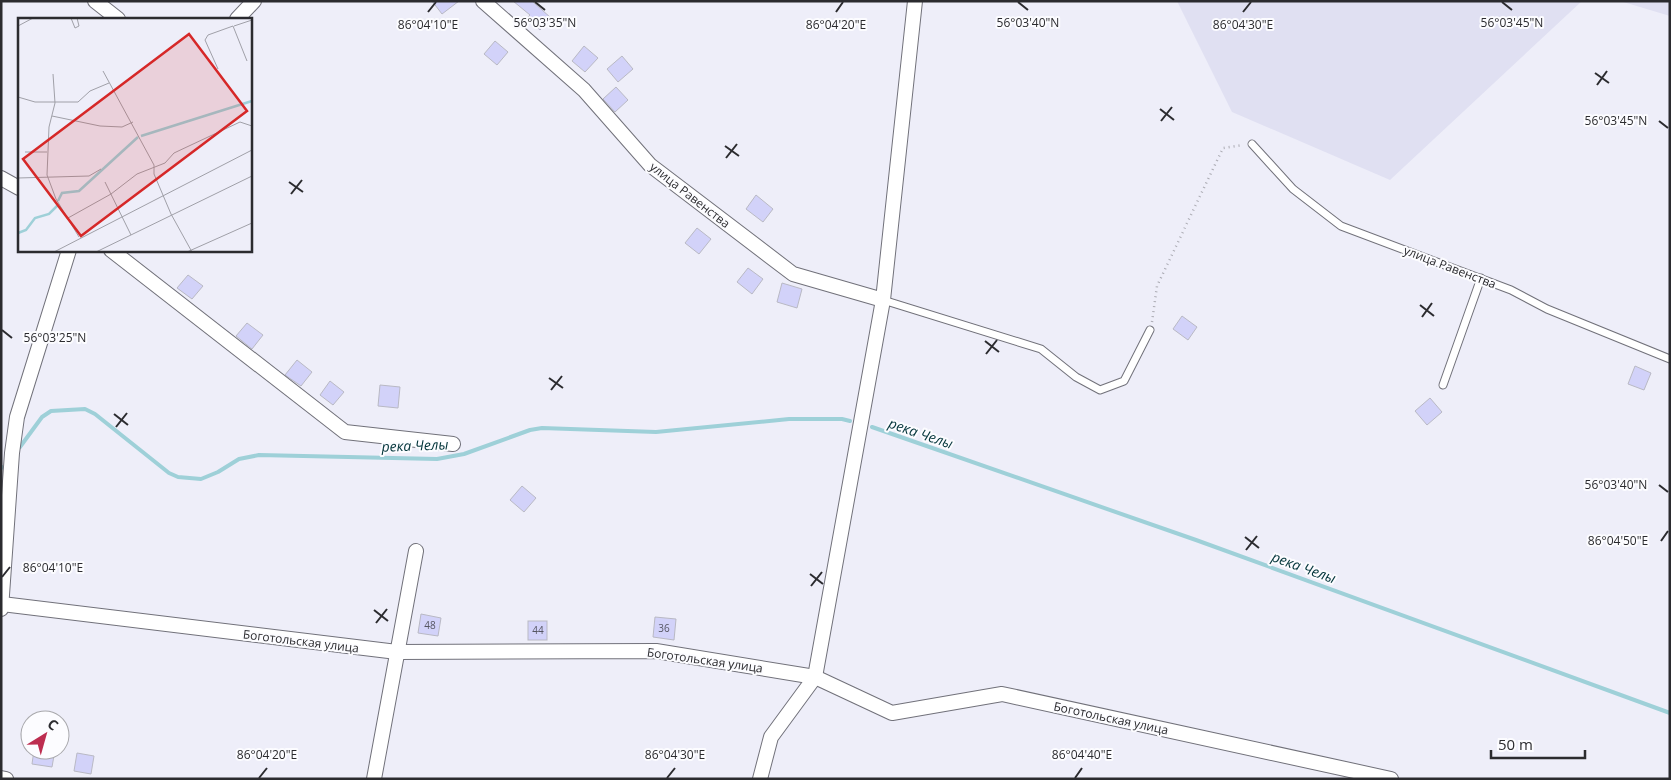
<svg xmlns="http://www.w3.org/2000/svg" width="1671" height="780" viewBox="0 0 1671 780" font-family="'Open Sans',sans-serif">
<rect width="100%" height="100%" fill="#eeeef9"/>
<g fill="#e0e0f2">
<path d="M 1177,1 L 1582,1 L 1390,180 L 1232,112 Z"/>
<path d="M 1620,1 L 1670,1 L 1670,16 Z"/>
</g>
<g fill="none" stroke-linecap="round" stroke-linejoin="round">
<g stroke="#9ed0d8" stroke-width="4">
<path d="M 872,427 L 1196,540 L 1670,713"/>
<path d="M 20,447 L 42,417 L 51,411 L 85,409 L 95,414 L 169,473 L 178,477 L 201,479 L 218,472 L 239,459 L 259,455 L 437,459 L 464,454 L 530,430 L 542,428 L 656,432 L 789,419 L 842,419 L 850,421"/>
<path d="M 1,468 L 2,467"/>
</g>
</g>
<g fill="#d2d2f9" stroke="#b9b9c4">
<path d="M 432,1 L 459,1 L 442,14 Z"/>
<path d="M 513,1 L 532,1 L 551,18 L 540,30 L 527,18 L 530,15 Z"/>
<path d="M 495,41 L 508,52 L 497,65 L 484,54 Z"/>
<path d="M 584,46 L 598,58 L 585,72 L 572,61 Z"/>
<path d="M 622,56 L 633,69 L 618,82 L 607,69 Z"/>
<path d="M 616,87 L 628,100 L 615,112 L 603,99 Z"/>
<path d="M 756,195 L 773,209 L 763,222 L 746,209 Z"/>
<path d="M 697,228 L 711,239 L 699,254 L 685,243 Z"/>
<path d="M 748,268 L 763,279 L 752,294 L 737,282 Z"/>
<path d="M 188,275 L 203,286 L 192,299 L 177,288 Z"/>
<path d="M 782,283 L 802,289 L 797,308 L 777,302 Z"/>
<path d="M 1182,316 L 1197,327 L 1188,340 L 1173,329 Z"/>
<path d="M 247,323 L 263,335 L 252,349 L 236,336 Z"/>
<path d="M 297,360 L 312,372 L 301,386 L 285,375 Z"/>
<path d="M 1635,366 L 1651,373 L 1644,390 L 1628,384 Z"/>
<path d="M 330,381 L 344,392 L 333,405 L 320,395 Z"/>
<path d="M 380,385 L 400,387 L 398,408 L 378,406 Z"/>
<path d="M 1430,398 L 1442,412 L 1427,425 L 1415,411 Z"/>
<path d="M 522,486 L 536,498 L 524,512 L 510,500 Z"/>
<path d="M 421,614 L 441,618 L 438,636 L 418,633 Z"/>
<path d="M 655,617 L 676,619 L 674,640 L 653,637 Z"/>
<rect x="528" y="621" width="19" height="19"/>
<path d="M 34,750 L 55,750 L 52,767 L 32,764 Z"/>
<path d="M 77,753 L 94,756 L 91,774 L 74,771 Z"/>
</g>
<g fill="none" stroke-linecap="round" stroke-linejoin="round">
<defs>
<g id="lane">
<path d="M 1252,144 L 1293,189 L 1341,226 L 1511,290 L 1547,309 L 1670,359"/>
<path d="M 883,300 L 1041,349 L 1076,377 L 1100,390 L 1124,381 L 1150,330"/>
<path d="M 1443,385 L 1481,278"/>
</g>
<g id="street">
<path d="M 95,1 L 118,19"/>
<path d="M 483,1 L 584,90 L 650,165 L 793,274 L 883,300"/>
<path d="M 237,19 L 254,1"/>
<path d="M 1,178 L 19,188"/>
<path d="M 111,250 L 345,432 L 453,444"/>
<path d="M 2,604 L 397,652 L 656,651 L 815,677 L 892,713 L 1002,694 L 1391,779"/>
<path d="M 1,609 L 12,453 L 17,417 L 69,250"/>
<path d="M 1,778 L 6,779"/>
<path d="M 374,779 L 416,551"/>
<path d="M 760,779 L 771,737 L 815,677 L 883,300 L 915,1"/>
</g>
</defs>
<use href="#lane" stroke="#71717a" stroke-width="9"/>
<use href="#street" stroke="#71717a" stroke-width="16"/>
<path stroke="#acacb4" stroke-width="2.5" stroke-dasharray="1 4" stroke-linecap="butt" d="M 1152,322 L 1157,286 L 1223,148 L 1243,145"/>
<use href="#lane" stroke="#fff" stroke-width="7"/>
<use href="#street" stroke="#fff" stroke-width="14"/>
</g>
<path fill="none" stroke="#2b2b2f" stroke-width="2" d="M 535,2 L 545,10M 1018,2 L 1028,10M 1502,2 L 1512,10M 428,12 L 436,2M 836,12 L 843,2M 1243,12 L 1251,2M 1595,73 L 1609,83M 1597,85 L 1607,71M 1160,109 L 1174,120M 1161,121 L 1172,107M 1659,121 L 1668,128M 725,146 L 739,156M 726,158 L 737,144M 289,182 L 303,192M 291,194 L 302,180M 1420,305 L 1434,316M 1422,317 L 1432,303M 2,330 L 12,338M 985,341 L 999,352M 986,354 L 997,340M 549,378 L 563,388M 551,390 L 562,376M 114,414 L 128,425M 116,427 L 127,413M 1659,485 L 1668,492M 1245,537 L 1259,548M 1661,541 L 1668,531M 1246,550 L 1257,536M 810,574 L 823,584M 2,577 L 10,567M 811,586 L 822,572M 374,610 L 388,621M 376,623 L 387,609M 259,778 L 267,768M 667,778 L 675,768M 1075,778 L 1082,768"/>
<g text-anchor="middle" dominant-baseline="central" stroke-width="4" stroke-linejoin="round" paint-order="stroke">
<g font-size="10" fill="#555562">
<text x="430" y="625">48</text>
<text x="664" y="628">36</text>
<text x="538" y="630">44</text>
</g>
<g font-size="12" fill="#2b2b2f" stroke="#fcfcff">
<text transform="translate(690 195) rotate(38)">улица Равенства</text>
<text transform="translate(1450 267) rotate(21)">улица Равенства</text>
<text transform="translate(301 641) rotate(7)">Боготольская улица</text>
<text transform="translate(705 660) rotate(8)">Боготольская улица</text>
<text transform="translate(1111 718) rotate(12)">Боготольская улица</text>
</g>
<g font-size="14" font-style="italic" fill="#013339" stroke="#fcfcff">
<text transform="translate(921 433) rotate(19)">река Челы</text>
<text transform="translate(415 445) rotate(-2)">река Челы</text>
<text transform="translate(1304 567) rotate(20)">река Челы</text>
</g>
</g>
<g transform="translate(18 18)">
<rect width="234" height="234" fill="#eeeef9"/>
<path fill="none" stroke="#9ed0d8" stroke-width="2.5" d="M 123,118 L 234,83M 40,183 L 44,175 L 61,173 L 120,119M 0,215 L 8,212 L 17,200 L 31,196 L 40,187"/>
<path fill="none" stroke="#a0a0a8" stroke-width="1" d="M 53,0 L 57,10 L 61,8 L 59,0M 0,8 L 15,0M 216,8 L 234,2M 200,51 L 187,22 L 190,17 L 215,8 L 229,43M 85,53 L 136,147 L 136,156 L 153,196 L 174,234M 35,56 L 37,85 L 31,109 L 29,157 L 38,181 L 61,219M 0,79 L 17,84 L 60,84 L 72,73 L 91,65M 34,98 L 82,108 L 104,109 L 115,104M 7,134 L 29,134M 0,160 L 71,158 L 83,151M 87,164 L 113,217M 50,200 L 93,176 L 119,156 L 147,145 L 156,135 L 222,104 L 234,108M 36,234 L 234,132M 78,234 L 234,158M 169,234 L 234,205"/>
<path fill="#d62828" fill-opacity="0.15" stroke="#d62828" stroke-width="2.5" d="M 171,16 L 229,93 L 63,218 L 5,141 Z"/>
<rect width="234" height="234" fill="none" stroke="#2b2b2f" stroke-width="2.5"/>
</g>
<g font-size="12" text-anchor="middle" fill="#2b2b2f" stroke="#fcfcff" stroke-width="4" stroke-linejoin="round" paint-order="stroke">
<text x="545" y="27">56°03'35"N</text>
<text x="1028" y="27">56°03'40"N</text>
<text x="1512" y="27">56°03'45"N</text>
<text x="428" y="29">86°04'10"E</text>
<text x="836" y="29">86°04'20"E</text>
<text x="1243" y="29">86°04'30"E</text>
<text x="1616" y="125">56°03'45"N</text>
<text x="55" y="342">56°03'25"N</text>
<text x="1616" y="489">56°03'40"N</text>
<text x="1618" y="545">86°04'50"E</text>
<text x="53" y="572">86°04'10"E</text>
<text x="267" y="759">86°04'20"E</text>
<text x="675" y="759">86°04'30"E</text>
<text x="1082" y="759">86°04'40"E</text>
</g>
<rect width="1671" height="780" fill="none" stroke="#2b2b2f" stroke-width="5"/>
<g transform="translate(45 735) rotate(37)"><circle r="24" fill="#fcfcff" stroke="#a8a8ac"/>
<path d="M0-4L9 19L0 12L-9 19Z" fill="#bd2d50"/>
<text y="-8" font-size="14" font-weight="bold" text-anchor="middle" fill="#2b2b2f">С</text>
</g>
<path d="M1491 750v8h94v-8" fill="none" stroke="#2b2b2f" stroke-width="2.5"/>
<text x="1498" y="750" font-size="15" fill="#2b2b2f" stroke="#fcfcff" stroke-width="4" paint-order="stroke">50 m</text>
</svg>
